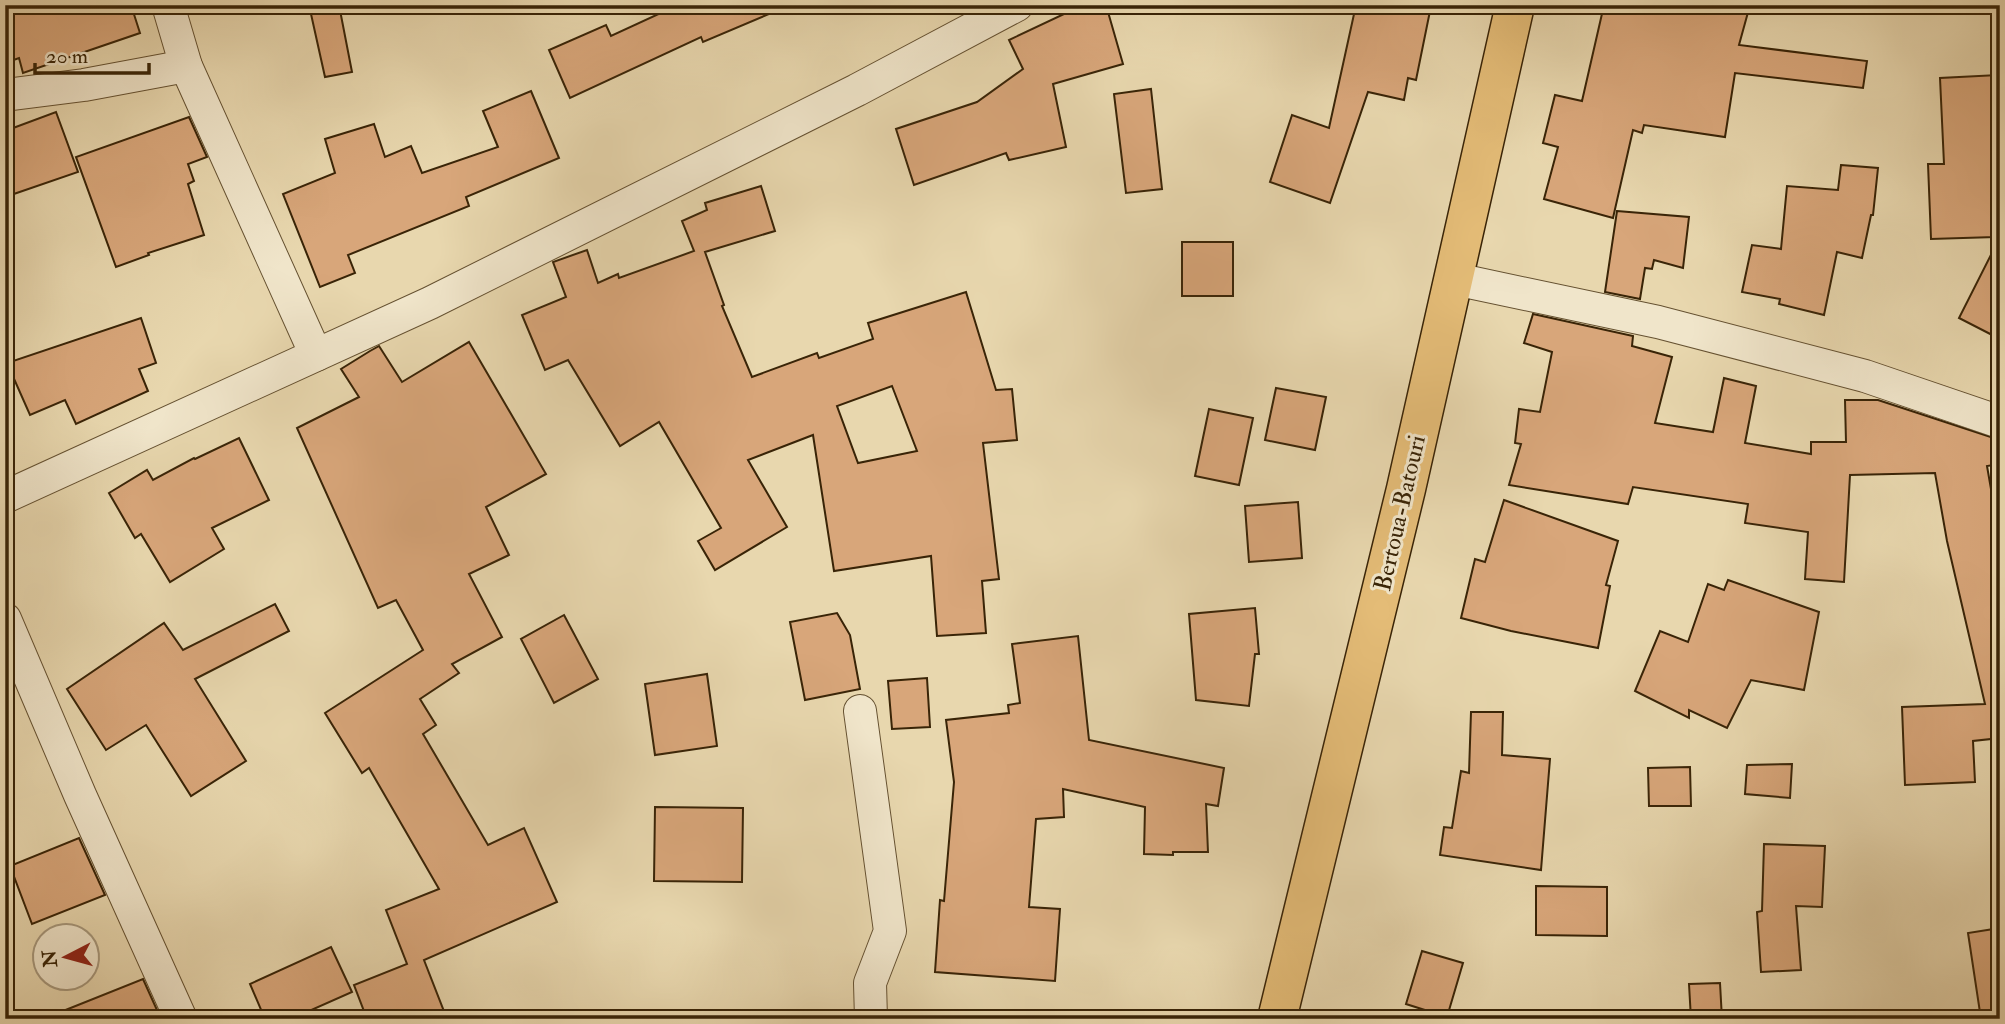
<svg xmlns="http://www.w3.org/2000/svg" width="2005" height="1024" viewBox="0 0 2005 1024" font-family="'IM FELL Double Pica',serif">
<rect width="100%" height="100%" fill="#e8d7ae"/>
<filter id="stains"><feTurbulence type="fractalNoise" baseFrequency=".00286" numOctaves="4"/><feColorMatrix values="0 0 0 0 .2 0 0 0 0 .09 0 0 0 0 .02 0 0 0 .5 -.17"/></filter>
<radialGradient id="worn" r=".72"><stop offset=".6" stop-color="#630" stop-opacity="0"/><stop offset="1" stop-color="#630" stop-opacity=".3"/></radialGradient>
<g fill="#d8a67a" stroke="#392407" stroke-width="2" fill-rule="evenodd">
<path d="M 5,5 L 131,5 L 140,33 L 23,73 L 19,58 L 5,63 Z"/>
<path d="M 309,5 L 339,5 L 352,72 L 325,77 Z"/>
<path d="M 678,5 L 790,5 L 703,42 L 701,37 L 570,98 L 549,50 L 606,25 L 611,36 Z"/>
<path d="M 1083,5 L 1106,5 L 1123,64 L 1053,84 L 1066,147 L 1009,160 L 1006,153 L 914,185 L 896,129 L 977,102 L 1023,69 L 1009,40 Z"/>
<path d="M 1356,5 L 1403,5 L 1430,11 L 1416,80 L 1408,78 L 1404,100 L 1368,92 L 1330,203 L 1270,182 L 1292,115 L 1329,128 Z"/>
<path d="M 1604,5 L 1750,5 L 1739,45 L 1867,61 L 1863,88 L 1735,73 L 1725,137 L 1644,125 L 1642,133 L 1633,130 L 1613,218 L 1544,199 L 1558,147 L 1543,143 L 1555,95 L 1582,101 Z"/>
<path d="M 1998,75 L 2000,212 L 1994,212 L 1995,237 L 1931,239 L 1928,164 L 1944,164 L 1940,78 Z"/>
<path d="M 1151,89 L 1162,189 L 1126,193 L 1114,94 Z"/>
<path d="M 531,91 L 559,158 L 466,197 L 469,206 L 348,255 L 355,273 L 320,287 L 283,194 L 335,173 L 325,139 L 374,124 L 385,157 L 411,146 L 422,173 L 498,147 L 483,111 Z"/>
<path d="M 56,112 L 78,172 L 5,197 L 5,131 Z"/>
<path d="M 189,117 L 207,157 L 188,164 L 194,181 L 188,184 L 204,235 L 148,253 L 149,255 L 116,267 L 76,157 Z"/>
<path d="M 1841,165 L 1878,168 L 1873,215 L 1871,215 L 1862,258 L 1837,252 L 1824,315 L 1779,304 L 1780,299 L 1742,292 L 1752,245 L 1781,249 L 1787,186 L 1838,190 Z"/>
<path d="M 761,186 L 775,231 L 705,252 L 724,305 L 722,306 L 752,377 L 817,353 L 819,358 L 873,339 L 868,323 L 966,292 L 996,390 L 1012,389 L 1017,440 L 983,443 L 999,579 L 982,581 L 986,633 L 937,636 L 931,556 L 834,571 L 813,435 L 748,460 L 787,527 L 715,570 L 698,541 L 721,528 L 659,422 L 620,446 L 568,360 L 545,370 L 522,315 L 566,297 L 553,262 L 587,250 L 598,283 L 618,274 L 619,278 L 694,251 L 682,221 L 707,210 L 705,203 ZM 892,386 L 917,451 L 858,463 L 837,406 Z"/>
<path d="M 1617,211 L 1689,217 L 1683,268 L 1654,260 L 1652,269 L 1645,268 L 1640,299 L 1605,292 Z"/>
<path d="M 2000,237 L 2000,339 L 1959,318 Z"/>
<rect x="1182" y="242" width="51" height="54"/>
<path d="M 1533,314 L 1633,336 L 1632,346 L 1672,357 L 1655,423 L 1713,432 L 1724,378 L 1756,386 L 1745,443 L 1811,454 L 1811,442 L 1846,442 L 1845,400 L 1878,400 L 2000,440 L 2000,464 L 1987,466 L 2000,541 L 2000,738 L 1973,741 L 1975,782 L 1905,785 L 1902,707 L 1985,704 L 1947,541 L 1935,473 L 1850,475 L 1844,582 L 1805,579 L 1808,532 L 1745,523 L 1748,504 L 1633,487 L 1628,504 L 1509,485 L 1521,444 L 1515,443 L 1519,409 L 1540,412 L 1552,352 L 1524,343 Z"/>
<path d="M 141,318 L 156,363 L 139,369 L 148,391 L 76,424 L 65,400 L 30,415 L 7,363 Z"/>
<path d="M 469,342 L 546,474 L 486,507 L 509,555 L 469,574 L 502,637 L 452,664 L 459,673 L 420,699 L 436,725 L 423,734 L 488,845 L 524,828 L 557,902 L 424,960 L 447,1019 L 367,1019 L 354,985 L 407,964 L 386,910 L 439,889 L 369,768 L 362,773 L 325,713 L 423,650 L 396,600 L 378,608 L 297,428 L 359,397 L 341,369 L 370,351 L 379,346 L 402,382 Z"/>
<path d="M 1276,388 L 1326,397 L 1315,450 L 1265,440 Z"/>
<path d="M 1209,409 L 1253,418 L 1239,485 L 1195,476 Z"/>
<path d="M 239,438 L 269,500 L 212,528 L 224,549 L 170,582 L 141,534 L 135,538 L 109,493 L 147,470 L 153,480 L 194,458 L 195,459 Z"/>
<path d="M 1504,500 L 1618,541 L 1606,585 L 1610,586 L 1598,648 L 1511,631 L 1461,618 L 1475,559 L 1485,562 Z"/>
<path d="M 1298,502 L 1302,558 L 1249,562 L 1245,506 Z"/>
<path d="M 1728,580 L 1819,612 L 1804,690 L 1751,680 L 1727,728 L 1689,710 L 1689,718 L 1635,691 L 1660,631 L 1688,642 L 1708,584 L 1724,590 Z"/>
<path d="M 275,604 L 289,631 L 195,679 L 246,761 L 191,796 L 146,725 L 106,750 L 67,689 L 164,623 L 183,650 Z"/>
<path d="M 1255,608 L 1259,654 L 1255,654 L 1249,706 L 1196,700 L 1189,614 Z"/>
<path d="M 837,613 L 850,635 L 860,689 L 805,700 L 790,622 Z"/>
<path d="M 564,615 L 598,679 L 554,703 L 521,639 Z"/>
<path d="M 1078,636 L 1089,740 L 1224,768 L 1218,806 L 1206,804 L 1208,852 L 1173,852 L 1173,855 L 1144,854 L 1145,807 L 1063,789 L 1064,817 L 1036,819 L 1029,907 L 1060,909 L 1055,981 L 935,972 L 940,900 L 944,901 L 954,782 L 946,720 L 1009,713 L 1008,705 L 1020,703 L 1012,644 Z"/>
<path d="M 707,674 L 717,746 L 655,755 L 645,684 Z"/>
<path d="M 927,678 L 930,727 L 892,729 L 888,681 Z"/>
<path d="M 1471,712 L 1503,712 L 1502,755 L 1550,759 L 1541,870 L 1440,855 L 1444,827 L 1452,828 L 1461,771 L 1469,773 Z"/>
<path d="M 1792,764 L 1790,798 L 1745,794 L 1747,765 Z"/>
<path d="M 1690,767 L 1691,806 L 1649,806 L 1648,768 Z"/>
<path d="M 655,807 L 743,808 L 742,882 L 654,881 Z"/>
<path d="M 79,838 L 105,895 L 32,924 L 10,866 Z"/>
<path d="M 1764,844 L 1825,846 L 1822,907 L 1796,906 L 1801,970 L 1761,972 L 1757,912 L 1762,911 Z"/>
<path d="M 1536,886 L 1607,887 L 1607,936 L 1536,935 Z"/>
<path d="M 2000,928 L 2000,1019 L 1981,1019 L 1968,933 Z"/>
<path d="M 331,947 L 352,992 L 291,1019 L 265,1019 L 250,984 Z"/>
<path d="M 1422,951 L 1463,963 L 1447,1017 L 1406,1004 Z"/>
<path d="M 143,979 L 161,1019 L 48,1019 L 48,1017 Z"/>
<path d="M 1720,983 L 1722,1019 L 1691,1019 L 1689,984 Z"/>
</g>
<g fill="none" stroke-linecap="round" stroke-linejoin="round">
<defs>
<g id="minor">
<path d="M 168,5 L 186,66 L 316,355"/>
<path d="M 5,95 L 84,85 L 186,66"/>
<path d="M 1455,279 L 1658,322 L 1865,376 L 2000,422"/>
<path d="M 5,497 L 430,303 L 857,90 L 1017,5"/>
<path d="M 5,619 L 80,795 L 181,1019"/>
<path d="M 860,711 L 890,931 L 870,983 L 871,1019"/>
</g>
<path id="trunk" d="M 1277,1019 L 1406,489 L 1515,5"/>
</defs>
<use href="#minor" stroke="#655131" stroke-width="34"/>
<use href="#trunk" stroke="#392407" stroke-width="41"/>
<use href="#minor" stroke="#f0e5ca" stroke-width="32"/>
<use href="#trunk" stroke="#e4bc77" stroke-width="38"/>
</g>
<g text-anchor="middle" dominant-baseline="central" stroke-width="6" stroke-linejoin="round" paint-order="stroke">
<g font-size="24" fill="#392407" stroke="#f0e5ca">
<text transform="translate(1400 513) rotate(-77)">Bertoua-Batouri</text>
</g>
</g>
<rect width="2005" height="1024" fill="none" stroke="#e8d7ae" stroke-width="28"/>
<rect x="7" y="7" width="1991" height="1010" fill="none" stroke="#392407" stroke-width="3.5"/>
<rect x="14" y="14" width="1977" height="996" fill="none" stroke="#392407" stroke-width="2"/>
<g transform="translate(66 957) rotate(264)"><circle r="33" fill="#f0e5ca" stroke="#a7987c" stroke-width="2"/>
<path d="M0-5L12 26L0 18L-12 26Z" fill="#8f2418"/>
<text y="-10" font-size="19" font-weight="bold" text-anchor="middle" fill="#392407">N</text>
</g>
<path d="M35 63v10h114v-10" fill="none" stroke="#392407" stroke-width="3.5"/>
<text x="46" y="63" font-size="21" fill="#392407" stroke="#f0e5ca" stroke-width="5" paint-order="stroke">20 m</text>
<rect width="100%" height="100%" filter="url(#stains)"/>
<rect width="100%" height="100%" fill="url(#worn)"/>
</svg>
